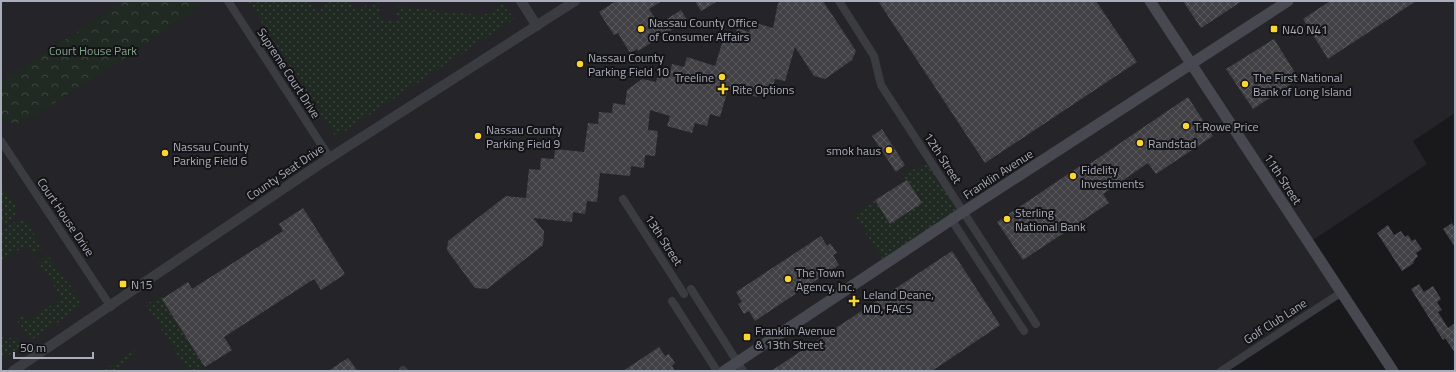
<svg xmlns="http://www.w3.org/2000/svg" width="1456" height="372" viewBox="0 0 1456 372" font-family="'Titillium Web',sans-serif">
<defs>
<pattern id="grass-dots" width="8" height="8" patternUnits="userSpaceOnUse"><rect width="8" height="8" fill="#202922"/><path d="M2 2h.1M6 6h.1" fill="none" stroke="#3e4540" stroke-width="1.8" stroke-linecap="round"/></pattern>
<pattern id="park-crowns" width="20" height="18" patternUnits="userSpaceOnUse"><rect width="20" height="18" fill="#202922"/><path d="M2 6a3 3 0 1 1 6 0M12 15a3 3 0 1 1 6 0" fill="none" stroke="#3e4540"/></pattern>
<pattern id="building-cross-hatch" width="8" height="8" patternUnits="userSpaceOnUse"><rect width="8" height="8" fill="#404045"/><path d="M0 0l8 8M0 8l8-8" fill="none" stroke="#59595e"/></pattern>
</defs>
<rect width="100%" height="100%" fill="#19181b"/>
<path fill="#252428" d="M 1,1 L 1455,1 L 1455,113 L 1413,141 L 1427,164 L 1310,242 L 1342,293 L 1223,371 L 1,371 Z"/>
<g fill="url(#grass-dots)">
<path d="M 248,1 L 311,1 L 317,10 L 330,1 L 351,1 L 357,10 L 365,4 L 368,9 L 380,1 L 379,20 L 396,21 L 398,6 L 478,15 L 487,14 L 503,3 L 514,19 L 336,137 Z"/>
<path d="M 931,163 L 963,212 L 885,263 L 854,215 L 875,200 L 891,224 L 921,202 L 902,174 Z"/>
<path d="M 1,184 L 15,205 L 15,217 L 1,226 Z"/>
<path d="M 19,219 L 26,220 L 42,248 L 33,255 L 25,245 L 1,262 L 1,231 Z"/>
<path d="M 47,254 L 80,299 L 80,307 L 30,341 L 17,320 L 20,315 L 22,314 L 27,321 L 62,298 L 45,272 L 41,271 L 38,263 Z"/>
<path d="M 160,295 L 205,367 L 199,371 L 188,371 L 146,305 Z"/>
<path d="M 1,334 L 5,341 L 15,335 L 23,346 L 1,360 Z"/>
<path d="M 135,350 L 136,353 L 114,371 L 103,371 Z"/>
</g>
<path fill="url(#park-crowns)" d="M 124,1 L 196,1 L 200,7 L 108,69 L 26,121 L 16,124 L 1,120 L 1,82 Z"/>
<g fill="url(#building-cross-hatch)">
<path d="M 616,1 L 662,1 L 649,9 L 659,24 L 681,10 L 687,20 L 638,51 L 637,49 L 630,53 L 618,33 L 614,35 L 599,12 Z"/>
<path d="M 695,1 L 718,1 L 701,11 Z"/>
<path d="M 782,1 L 823,1 L 856,51 L 852,60 L 825,79 L 814,76 L 795,47 L 785,81 L 775,79 L 772,91 L 759,87 L 757,97 L 728,89 L 720,117 L 710,114 L 707,126 L 695,123 L 692,133 L 667,126 L 670,116 L 650,110 L 648,130 L 658,131 L 655,156 L 645,155 L 644,168 L 631,166 L 630,176 L 600,173 L 597,202 L 587,201 L 585,214 L 573,212 L 572,222 L 533,218 L 544,231 L 543,245 L 487,289 L 475,288 L 447,250 L 448,241 L 506,196 L 526,198 L 529,169 L 540,170 L 541,158 L 554,159 L 555,149 L 584,152 L 588,123 L 598,124 L 599,112 L 612,113 L 613,103 L 625,105 L 627,90 L 642,79 L 656,82 L 659,73 L 669,76 L 672,64 L 684,67 L 687,57 L 715,66 L 724,37 L 734,40 L 737,28 L 749,32 L 752,22 L 773,28 L 778,3 Z"/>
<path d="M 878,1 L 1096,1 L 1137,62 L 985,163 Z"/>
<path d="M 1183,1 L 1242,1 L 1201,28 Z"/>
<path d="M 1330,1 L 1416,1 L 1328,59 L 1303,19 Z"/>
<path d="M 1274,39 L 1299,79 L 1253,109 L 1226,69 Z"/>
<path d="M 1188,97 L 1213,136 L 1156,174 L 1148,163 L 1103,194 L 1109,203 L 1023,260 L 997,222 L 1083,164 L 1085,167 Z"/>
<path d="M 882,129 L 905,165 L 896,172 L 872,136 Z"/>
<path d="M 907,180 L 922,203 L 890,224 L 875,200 Z"/>
<path d="M 303,208 L 345,274 L 321,290 L 314,279 L 224,337 L 232,350 L 205,367 L 162,299 L 188,282 L 192,289 L 283,231 L 279,224 Z"/>
<path d="M 1452,223 L 1455,228 L 1455,247 L 1443,229 Z"/>
<path d="M 1388,225 L 1394,235 L 1401,231 L 1405,237 L 1408,235 L 1412,241 L 1415,239 L 1422,249 L 1416,253 L 1418,256 L 1413,262 L 1414,263 L 1402,271 L 1377,233 Z"/>
<path d="M 821,236 L 827,246 L 830,243 L 837,253 L 833,255 L 839,265 L 755,321 L 749,311 L 744,314 L 738,304 L 742,302 L 736,292 Z"/>
<path d="M 952,251 L 1000,325 L 932,371 L 771,371 Z"/>
<path d="M 1419,284 L 1424,292 L 1433,286 L 1441,299 L 1437,302 L 1442,310 L 1438,312 L 1448,328 L 1455,323 L 1455,353 L 1445,338 L 1443,340 L 1411,289 Z"/>
<path d="M 659,347 L 665,356 L 669,354 L 675,363 L 672,366 L 675,371 L 623,371 Z"/>
<path d="M 348,358 L 358,371 L 328,371 Z"/>
</g>
<g fill="none" stroke-linecap="round" stroke-linejoin="round">
<g stroke="#3b3b42" stroke-width="8">
<path d="M 228,1 L 330,158"/>
<path d="M 839,1 L 874,56 L 881,85 L 1036,324"/>
<path d="M 1,141 L 111,307"/>
<path d="M 623,199 L 684,294"/>
<path d="M 951,219 L 1024,331"/>
<path d="M 691,289 L 743,371"/>
<path d="M 672,301 L 717,371"/>
<path d="M 403,370 L 404,371"/>
<path d="M 1221,371 L 1342,292"/>
</g>
<g stroke="#3b3b42" stroke-width="10">
<path d="M 521,1 L 537,26"/>
<path d="M 13,371 L 317,166 L 575,1"/>
</g>
<g stroke="#474850" stroke-width="11">
<path d="M 1150,1 L 1393,371"/>
<path d="M 724,371 L 963,212 L 1288,1"/>
</g>
</g>
<g fill="#fbd630" stroke="#141316" stroke-width="1.5">
<circle cx="641" cy="29" r="4"/>
<rect x="1270" y="25" width="8" height="8" rx="2"/>
<circle cx="580" cy="64" r="4"/>
<circle cx="722" cy="77" r="4"/>
<circle cx="1245" cy="84" r="4"/>
<path d="M721 83h4v4h4v4h-4v4h-4v-4h-4v-4h4z"/>
<circle cx="1186" cy="126" r="4"/>
<circle cx="478" cy="136" r="4"/>
<circle cx="1140" cy="143" r="4"/>
<circle cx="889" cy="150" r="4"/>
<circle cx="165" cy="153" r="4"/>
<circle cx="1073" cy="176" r="4"/>
<circle cx="1007" cy="219" r="4"/>
<circle cx="788" cy="279" r="4"/>
<rect x="119" y="280" width="8" height="8" rx="2"/>
<path d="M852 295h4v4h4v4h-4v4h-4v-4h-4v-4h4z"/>
<rect x="743" y="333" width="8" height="8" rx="2"/>
</g>
<g text-anchor="middle" dominant-baseline="central" stroke-width="4" stroke-linejoin="round" paint-order="stroke">
<g font-size="12" fill="#aaadbb" stroke="#141316" text-anchor="start">
<text x="649" y="22">Nassau County Office<tspan x="649" dy="14">of Consumer Affairs</tspan></text>
<text x="1282" y="29">N40 N41</text>
<text x="588" y="57">Nassau County<tspan x="588" dy="14">Parking Field 10</tspan></text>
<text x="714" y="77" text-anchor="end">Treeline</text>
<text x="1253" y="77">The First National<tspan x="1253" dy="14">Bank of Long Island</tspan></text>
<text x="732" y="89">Rite Options</text>
<text x="1194" y="126">T.Rowe Price</text>
<text x="486" y="129">Nassau County<tspan x="486" dy="14">Parking Field 9</tspan></text>
<text x="1148" y="143">Randstad</text>
<text x="173" y="146">Nassau County<tspan x="173" dy="14">Parking Field 6</tspan></text>
<text x="881" y="150" text-anchor="end">smok haus</text>
<text x="1081" y="169">Fidelity<tspan x="1081" dy="14">Investments</tspan></text>
<text x="1015" y="212">Sterling<tspan x="1015" dy="14">National Bank</tspan></text>
<text x="796" y="272">The Town<tspan x="796" dy="14">Agency, Inc.</tspan></text>
<text x="131" y="284">N15</text>
<text x="863" y="294">Leland Deane,<tspan x="863" dy="14">MD, FACS</tspan></text>
<text x="755" y="330">Franklin Avenue<tspan x="755" dy="14">&amp; 13th Street</tspan></text>
</g>
<g font-size="12" fill="#80a789" stroke="#141316">
<text x="93" y="50">Court House Park</text>
</g>
<g font-size="12" fill="#aaadbb" stroke="#141316">
<text transform="translate(289 73) rotate(57)">Supreme Court Drive</text>
<text transform="translate(943 158) rotate(57)">12th Street</text>
<text transform="translate(285 172) rotate(-34)">County Seat Drive</text>
<text transform="translate(998 174) rotate(-33)">Franklin Avenue</text>
<text transform="translate(1283 179) rotate(57)">11th Street</text>
<text transform="translate(66 217) rotate(56)">Court House Drive</text>
<text transform="translate(664 240) rotate(57)">13th Street</text>
<text transform="translate(1275 321) rotate(-33)">Golf Club Lane</text>
</g>
</g>
<rect width="1456" height="372" fill="none" stroke="#aaadbb" stroke-width="4"/>
<path d="M14 352v6h79v-6" fill="none" stroke="#aaadbb" stroke-width="2"/>
<text x="20" y="352" font-size="12" fill="#aaadbb" stroke="#141316" stroke-width="3" paint-order="stroke">50 m</text>
</svg>
